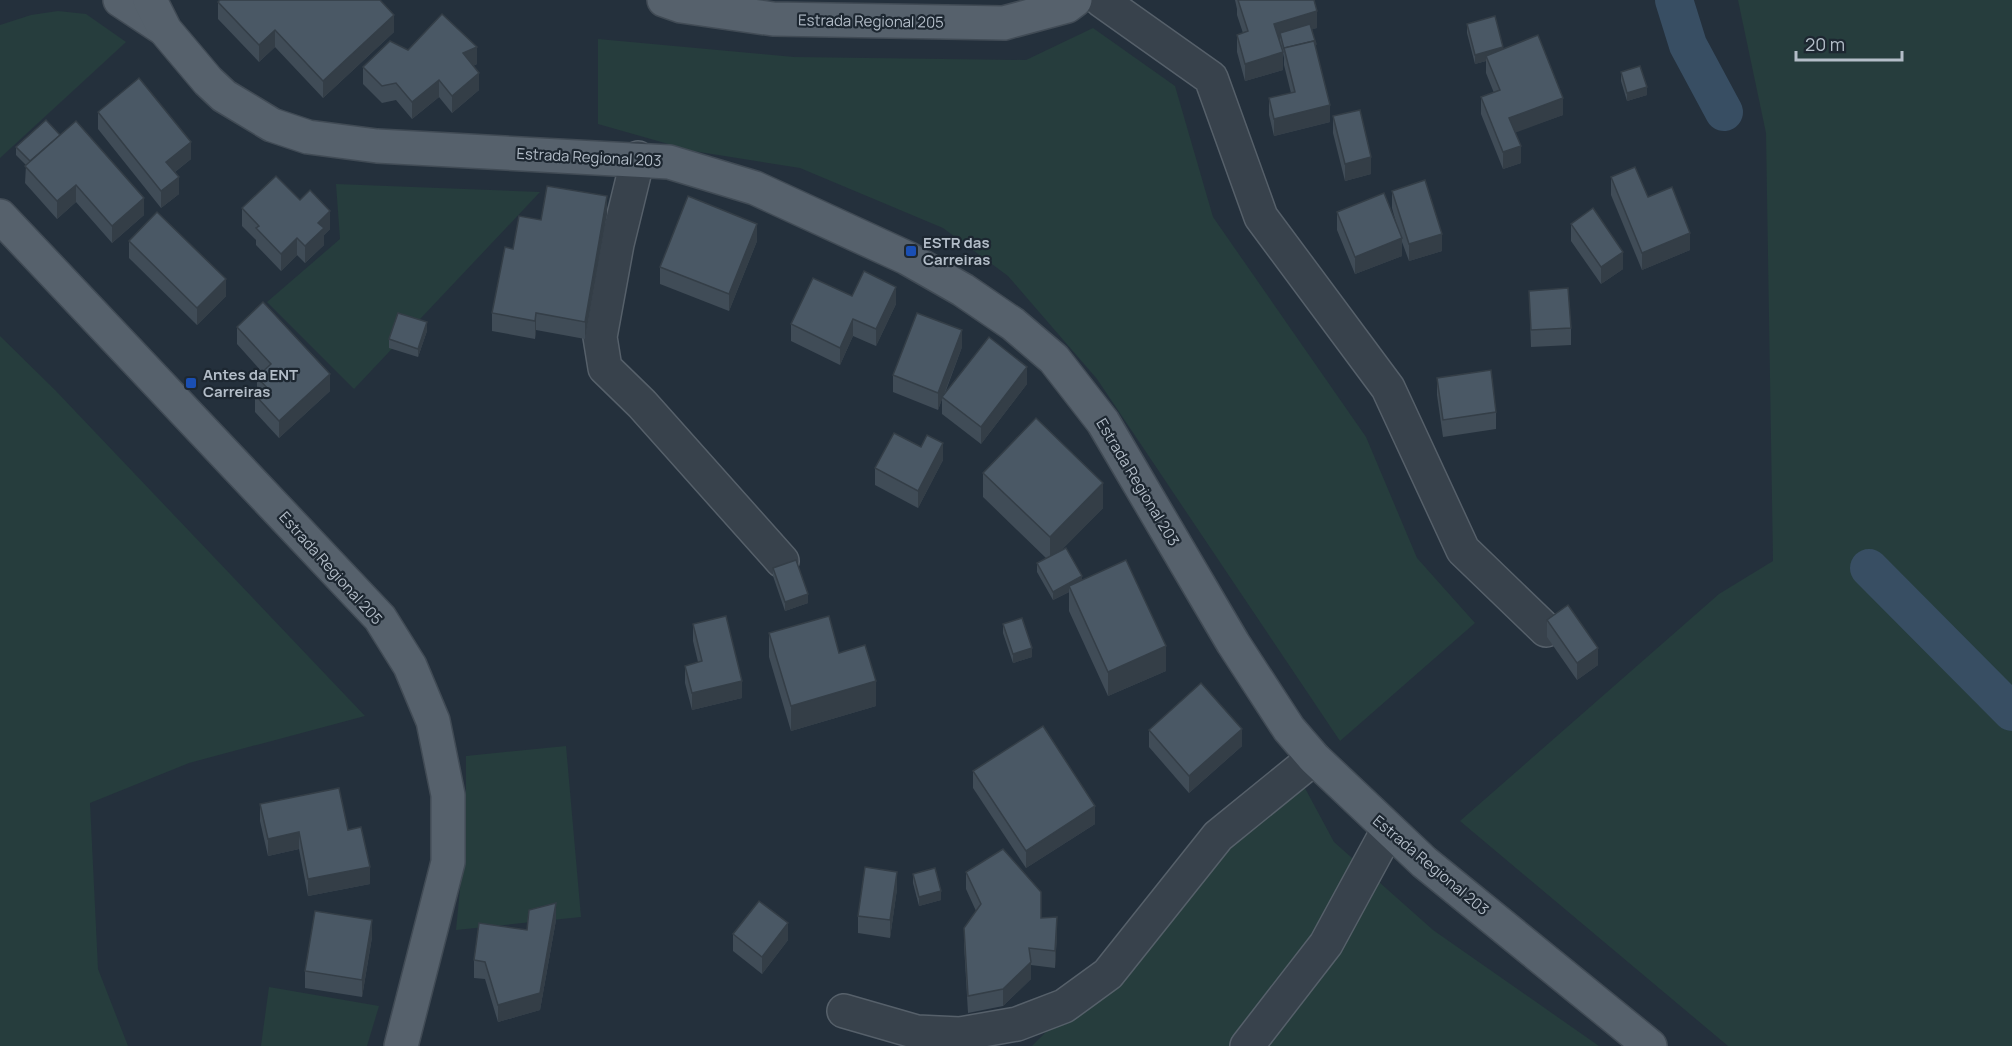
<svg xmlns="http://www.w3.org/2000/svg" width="2012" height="1046" viewBox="0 0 2012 1046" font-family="Manrope,sans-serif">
<rect width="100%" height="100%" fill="#24303c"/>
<g fill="#263d3d">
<path d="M 1738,0 L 2012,0 L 2012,1046 L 1728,1046 L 1460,821 L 1719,594 L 1773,561 L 1766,133 Z"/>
<path d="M 58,11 L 86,14 L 126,42 L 0,158 L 0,25 L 31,15 Z"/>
<path d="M 1093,28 L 1175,86 L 1213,217 L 1366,437 L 1417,558 L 1475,623 L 1340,741 L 1097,379 L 1008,276 L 943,228 L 800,168 L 693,151 L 598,124 L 598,39 L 794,57 L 1026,60 Z"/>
<path d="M 336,184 L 540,192 L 354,389 L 267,302 L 340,239 Z"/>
<path d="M 0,336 L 55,390 L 365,716 L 189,763 L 90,803 L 98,969 L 128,1046 L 0,1046 Z"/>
<path d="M 566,746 L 581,917 L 456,930 L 466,828 L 466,756 Z"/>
<path d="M 1299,777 L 1334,842 L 1433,930 L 1599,1046 L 1032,1046 Z"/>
<path d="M 269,987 L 379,1006 L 367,1046 L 261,1046 Z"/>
</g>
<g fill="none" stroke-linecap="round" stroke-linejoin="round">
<g stroke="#384e63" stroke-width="38">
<path d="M 1674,0 L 1688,45 L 1724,112"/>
<path d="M 1869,568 L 2012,712"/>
</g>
<defs>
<g id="minor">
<path d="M 1101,0 L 1211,78 L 1261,217 L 1388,388 L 1463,550 L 1546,630"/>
<path d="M 638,158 L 617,244 L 600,337 L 605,368 L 642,404 L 782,561"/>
<path d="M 844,1011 L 917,1032 L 960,1034 L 1017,1024 L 1064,1006 L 1108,974 L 1218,836 L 1314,758"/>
<path d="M 1247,1046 L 1326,944 L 1388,830"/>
</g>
<g id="major">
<path d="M 120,0 L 164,29"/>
<path d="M 150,0 L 165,30 L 208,81 L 224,96 L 272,125 L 308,137 L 377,146 L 669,162 L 755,188 L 907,258 L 963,290 L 1013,324 L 1054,359 L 1103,422 L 1233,643 L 1289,729 L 1314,758 L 1424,862 L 1650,1046"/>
<path d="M 664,0 L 681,6 L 773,19 L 1004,23 L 1067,6 L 1075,0"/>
<path d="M 0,216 L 380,618 L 410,666 L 433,721 L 448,795 L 448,862 L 401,1046"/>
</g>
</defs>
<use href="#minor" stroke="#56606a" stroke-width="36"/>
<use href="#major" stroke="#414b55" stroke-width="36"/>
<use href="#minor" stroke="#38424c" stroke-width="33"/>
<use href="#major" stroke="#56616c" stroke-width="33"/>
</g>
<g fill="#404c57">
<path d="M 1235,0 L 1314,0 L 1317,28 L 1312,29 L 1330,122 L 1274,136 L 1269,115 L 1269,98 L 1291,93 L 1284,65 L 1284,58 L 1283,53 L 1283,70 L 1245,81 L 1237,52 L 1237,35 L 1243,33 L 1237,15 L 1237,9 Z"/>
<path d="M 218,2 L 394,32 L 323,98 L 275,47 L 259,62 L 218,19 Z"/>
<path d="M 1467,24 L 1503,49 L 1563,115 L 1515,132 L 1521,163 L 1503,169 L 1481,114 L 1481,97 L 1494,93 L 1486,73 L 1486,61 L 1475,64 L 1467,33 Z"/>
<path d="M 408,50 L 477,64 L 473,66 L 479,90 L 452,113 L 439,97 L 412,119 L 396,100 L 382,103 L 363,84 L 363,67 Z"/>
<path d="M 1621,72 L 1647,95 L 1627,101 L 1621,81 Z"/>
<path d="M 98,112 L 191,159 L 175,172 L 179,194 L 161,208 L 98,129 Z"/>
<path d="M 1333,116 L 1371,174 L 1345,181 L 1333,133 Z"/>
<path d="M 60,135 L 144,215 L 112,243 L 76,202 L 57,219 L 25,183 L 26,165 L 16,155 L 16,147 Z"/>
<path d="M 1611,177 L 1648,197 L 1690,250 L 1642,270 L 1611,195 Z"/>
<path d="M 1392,191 L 1442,251 L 1409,261 L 1402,242 L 1402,256 L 1355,274 L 1337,230 L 1337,212 L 1397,226 L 1392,208 Z"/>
<path d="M 300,200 L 330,229 L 324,235 L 324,245 L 305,263 L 297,255 L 281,271 L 256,245 L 256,240 L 242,226 L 242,208 Z"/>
<path d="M 607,214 L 585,339 L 536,330 L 535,339 L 492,331 L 492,313 L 541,220 Z"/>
<path d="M 1571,224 L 1623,269 L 1601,284 L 1571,241 Z"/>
<path d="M 129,241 L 226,296 L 197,325 L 129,258 Z"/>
<path d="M 757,241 L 729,311 L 660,284 L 660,267 Z"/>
<path d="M 1529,291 L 1571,328 L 1571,345 L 1531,347 Z"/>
<path d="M 852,296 L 896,304 L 876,346 L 853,336 L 840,365 L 791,341 L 791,324 Z"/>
<path d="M 237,327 L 330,391 L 279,438 L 255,412 L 255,395 L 257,394 L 257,377 L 262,372 L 237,344 Z"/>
<path d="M 427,331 L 418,357 L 389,348 L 389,339 Z"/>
<path d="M 962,347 L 944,396 L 1027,384 L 981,444 L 942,414 L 942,399 L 938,410 L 893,392 L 893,375 Z"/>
<path d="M 1437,378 L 1496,412 L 1496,429 L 1443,437 L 1437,395 Z"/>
<path d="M 921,447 L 943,460 L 918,508 L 875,485 L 875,468 Z"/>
<path d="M 983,473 L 1103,508 L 1060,551 L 1082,580 L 1166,671 L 1108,696 L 1069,611 L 1069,592 L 1053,600 L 1037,572 L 1037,563 L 1046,558 L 983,497 Z"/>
<path d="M 773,568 L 808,603 L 785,611 L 773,576 Z"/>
<path d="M 1547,620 L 1598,665 L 1577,680 L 1547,637 Z"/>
<path d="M 693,624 L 742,698 L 692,710 L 685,683 L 685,666 L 698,662 L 693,641 Z"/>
<path d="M 1003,624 L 1032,657 L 1013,663 L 1003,633 Z"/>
<path d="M 769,633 L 839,653 L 876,706 L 791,731 L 769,657 Z"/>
<path d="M 1149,730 L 1242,746 L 1189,793 L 1149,747 Z"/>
<path d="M 973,771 L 1095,824 L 1026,868 L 973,788 Z"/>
<path d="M 260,804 L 348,830 L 370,884 L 308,896 L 299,849 L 268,856 L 260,821 Z"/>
<path d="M 966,872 L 1041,918 L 1057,934 L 1055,968 L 1031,965 L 1031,979 L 1003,1006 L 968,1013 L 964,945 L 964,928 L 976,911 L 966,889 Z"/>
<path d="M 913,874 L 941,900 L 919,906 L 913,883 Z"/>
<path d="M 897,889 L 890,938 L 858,933 L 858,916 Z"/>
<path d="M 556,920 L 540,1010 L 498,1022 L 485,979 L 474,978 L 474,960 L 527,930 Z"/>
<path d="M 733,934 L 788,940 L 762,974 L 733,951 Z"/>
<path d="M 372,937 L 362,997 L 305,988 L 305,971 Z"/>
</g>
<g fill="#343e47">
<path d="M 1317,11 L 1317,28 L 1281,39 L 1280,33 L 1280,40 L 1274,41 L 1274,24 Z"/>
<path d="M 394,15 L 394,32 L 323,98 L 323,81 Z"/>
<path d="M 275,30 L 275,47 L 259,62 L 259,45 Z"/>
<path d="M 477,47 L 477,64 L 463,70 L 463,53 Z"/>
<path d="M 1503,47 L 1503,56 L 1486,56 L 1486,61 L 1475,64 L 1475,55 Z"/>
<path d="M 1283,52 L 1283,70 L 1245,81 L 1245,64 Z"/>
<path d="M 479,73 L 479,90 L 452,113 L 452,96 Z"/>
<path d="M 439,80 L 439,97 L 412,119 L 412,102 Z"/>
<path d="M 1647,87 L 1647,95 L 1627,101 L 1627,93 Z"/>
<path d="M 1563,98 L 1563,115 L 1509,135 L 1509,118 Z"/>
<path d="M 1330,105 L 1330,122 L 1274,136 L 1274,119 Z"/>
<path d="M 191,142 L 191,159 L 166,179 L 166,162 Z"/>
<path d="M 1521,146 L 1521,163 L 1503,169 L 1503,152 Z"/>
<path d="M 1371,157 L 1371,174 L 1345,181 L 1345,164 Z"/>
<path d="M 179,177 L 179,194 L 161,208 L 161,191 Z"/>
<path d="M 76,185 L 76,202 L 57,219 L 57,201 Z"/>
<path d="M 607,196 L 607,214 L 585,339 L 585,322 Z"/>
<path d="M 144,198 L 144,215 L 112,243 L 112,226 Z"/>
<path d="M 330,211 L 330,229 L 324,235 L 324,245 L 305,263 L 305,246 L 318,223 Z"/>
<path d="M 757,224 L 757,241 L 729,311 L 729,294 Z"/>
<path d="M 1690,233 L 1690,250 L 1642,270 L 1642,253 Z"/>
<path d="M 1442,234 L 1442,251 L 1409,261 L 1409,244 Z"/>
<path d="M 297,238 L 297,255 L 281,271 L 281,254 Z"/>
<path d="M 1402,238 L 1402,256 L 1355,274 L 1355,257 Z"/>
<path d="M 1623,252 L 1623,269 L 1601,284 L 1601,267 Z"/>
<path d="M 226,279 L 226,296 L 197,325 L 197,308 Z"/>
<path d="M 896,287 L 896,304 L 876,346 L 876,329 Z"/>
<path d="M 536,313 L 536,330 L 535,339 L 535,321 Z"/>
<path d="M 853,319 L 853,336 L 840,365 L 840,348 Z"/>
<path d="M 427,322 L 427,331 L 418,357 L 418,349 Z"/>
<path d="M 962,330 L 962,347 L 938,410 L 938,393 Z"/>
<path d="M 1027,367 L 1027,384 L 981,444 L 981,427 Z"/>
<path d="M 330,374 L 330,391 L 279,438 L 279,421 Z"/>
<path d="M 943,443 L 943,460 L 918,508 L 918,491 Z"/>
<path d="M 1103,483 L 1103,508 L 1050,562 L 1050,537 Z"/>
<path d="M 1082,576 L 1082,585 L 1069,586 L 1069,592 L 1053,600 L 1053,592 Z"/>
<path d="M 808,594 L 808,603 L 785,611 L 785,602 Z"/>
<path d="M 1166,646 L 1166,671 L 1108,696 L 1108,672 Z"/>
<path d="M 1032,648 L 1032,657 L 1013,663 L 1013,654 Z"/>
<path d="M 1598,648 L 1598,665 L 1577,680 L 1577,663 Z"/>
<path d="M 742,681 L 742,698 L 692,710 L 692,693 Z"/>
<path d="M 876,681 L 876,706 L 791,731 L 791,706 Z"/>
<path d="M 1242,729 L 1242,746 L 1189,793 L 1189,776 Z"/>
<path d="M 1095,806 L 1095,824 L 1026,868 L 1026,851 Z"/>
<path d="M 299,832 L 299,849 L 268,856 L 268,839 Z"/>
<path d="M 370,867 L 370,884 L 308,896 L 308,879 Z"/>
<path d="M 897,872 L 897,889 L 890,938 L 890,920 Z"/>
<path d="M 941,891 L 941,900 L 919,906 L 919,897 Z"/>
<path d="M 556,903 L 556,920 L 540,1010 L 498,1022 L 498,1005 Z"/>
<path d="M 1057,917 L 1057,934 L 1055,968 L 1055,951 Z"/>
<path d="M 372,920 L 372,937 L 362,997 L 362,980 Z"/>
<path d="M 788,923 L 788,940 L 762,974 L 762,957 Z"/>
<path d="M 1031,962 L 1031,979 L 1003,1006 L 1003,989 Z"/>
</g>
<g fill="#4a5865" stroke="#343e47" stroke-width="1.5">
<path d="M 220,0 L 380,0 L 394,15 L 323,81 L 275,30 L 259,45 L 218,2 Z"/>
<path d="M 1238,0 L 1314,0 L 1317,11 L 1274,24 L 1283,52 L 1245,64 L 1237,35 L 1248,31 Z"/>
<path d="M 442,14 L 477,47 L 463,53 L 479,73 L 452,96 L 439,80 L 412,102 L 396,83 L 382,86 L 363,67 L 390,41 L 408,50 Z"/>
<path d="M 1495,16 L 1503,47 L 1475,55 L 1467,24 Z"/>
<path d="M 1310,24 L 1316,44 L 1314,44 L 1314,41 L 1284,48 L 1284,49 L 1280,33 Z"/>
<path d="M 1538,35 L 1563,98 L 1509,118 L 1521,146 L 1503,152 L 1481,97 L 1500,90 L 1486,56 Z"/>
<path d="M 1314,41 L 1330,105 L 1274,119 L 1269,98 L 1295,92 L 1284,48 Z"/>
<path d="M 1640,66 L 1647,87 L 1627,93 L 1621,72 Z"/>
<path d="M 139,78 L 191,142 L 166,162 L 179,177 L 161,191 L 98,112 Z"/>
<path d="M 1360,110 L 1371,157 L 1345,164 L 1333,116 Z"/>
<path d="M 46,120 L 60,135 L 30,161 L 16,147 Z"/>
<path d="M 76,121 L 144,198 L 112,226 L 76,185 L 57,201 L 25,166 Z"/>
<path d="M 1635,167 L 1648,197 L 1672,187 L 1690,233 L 1642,253 L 1611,177 Z"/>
<path d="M 276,176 L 300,200 L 310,190 L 330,211 L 318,223 L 324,228 L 305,246 L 297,238 L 281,254 L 256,228 L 259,226 L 242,208 Z"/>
<path d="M 1425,180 L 1442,234 L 1409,244 L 1392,191 Z"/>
<path d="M 547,186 L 607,196 L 585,322 L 536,313 L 535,321 L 492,313 L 505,247 L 513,249 L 519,216 L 541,220 Z"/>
<path d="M 1384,193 L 1402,238 L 1355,257 L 1337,212 Z"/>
<path d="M 688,196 L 757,224 L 729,294 L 660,267 Z"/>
<path d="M 1593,208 L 1623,252 L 1601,267 L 1571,224 Z"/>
<path d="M 157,212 L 226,279 L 197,308 L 129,241 Z"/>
<path d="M 864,271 L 896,287 L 876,329 L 853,319 L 840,348 L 791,324 L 813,278 L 852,296 Z"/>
<path d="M 1568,288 L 1571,328 L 1531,330 L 1529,291 Z"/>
<path d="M 263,302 L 330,374 L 279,421 L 255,395 L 270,391 L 257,377 L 271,364 L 237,327 Z"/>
<path d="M 398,313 L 427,322 L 418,349 L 389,339 Z"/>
<path d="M 917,313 L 962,330 L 938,393 L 893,375 Z"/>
<path d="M 989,337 L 1027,367 L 981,427 L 942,397 Z"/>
<path d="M 1491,370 L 1496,412 L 1443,420 L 1437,378 Z"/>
<path d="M 1036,418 L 1103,483 L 1050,537 L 983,473 Z"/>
<path d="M 894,433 L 921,447 L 927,435 L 943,443 L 918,491 L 875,468 Z"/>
<path d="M 1066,548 L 1082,576 L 1053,592 L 1037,563 Z"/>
<path d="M 796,560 L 808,594 L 785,602 L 773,568 Z"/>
<path d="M 1126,560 L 1166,646 L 1108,672 L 1069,586 Z"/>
<path d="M 1568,605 L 1598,648 L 1577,663 L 1547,620 Z"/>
<path d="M 726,616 L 742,681 L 692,693 L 685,666 L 702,661 L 693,624 Z"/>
<path d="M 829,616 L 839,653 L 865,645 L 876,681 L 791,706 L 769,633 Z"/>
<path d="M 1022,618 L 1032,648 L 1013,654 L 1003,624 Z"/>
<path d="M 1201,683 L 1242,729 L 1189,776 L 1149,730 Z"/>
<path d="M 1043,726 L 1095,806 L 1026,851 L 973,771 Z"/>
<path d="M 339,788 L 348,830 L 361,827 L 370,867 L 308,879 L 299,832 L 268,839 L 260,804 Z"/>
<path d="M 1003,849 L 1041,892 L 1041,918 L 1057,917 L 1055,951 L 1029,948 L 1031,962 L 1003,989 L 968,996 L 964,928 L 981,904 L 966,872 Z"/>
<path d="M 865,867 L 897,872 L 890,920 L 858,916 Z"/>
<path d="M 935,868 L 941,891 L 919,897 L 913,874 Z"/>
<path d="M 759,901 L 788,923 L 762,957 L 733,934 Z"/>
<path d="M 556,903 L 540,993 L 498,1005 L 485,962 L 474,960 L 479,923 L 527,930 L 529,910 Z"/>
<path d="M 315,911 L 372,920 L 362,980 L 305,971 Z"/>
</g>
<g fill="#1a4fb4" stroke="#1d2731" stroke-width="2">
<rect x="905" y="245" width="12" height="12" rx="3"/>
<rect x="185" y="377" width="12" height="12" rx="3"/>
</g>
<g text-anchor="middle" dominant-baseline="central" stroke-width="4.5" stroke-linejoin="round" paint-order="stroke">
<g font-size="15" fill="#b3bdc8" stroke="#1d2731">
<text transform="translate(871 21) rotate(1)">Estrada Regional 205</text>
<text transform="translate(589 157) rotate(3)">Estrada Regional 203</text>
<text transform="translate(1138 482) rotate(59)">Estrada Regional 203</text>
<text transform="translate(331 568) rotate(48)">Estrada Regional 205</text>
<text transform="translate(1431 865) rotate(40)">Estrada Regional 203</text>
</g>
<g font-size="15" font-weight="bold" fill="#b3bdc8" stroke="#1d2731" text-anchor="start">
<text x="923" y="242">ESTR das<tspan x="923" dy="17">Carreiras</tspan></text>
<text x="203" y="374">Antes da ENT<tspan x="203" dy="17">Carreiras</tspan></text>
</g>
</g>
<path d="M1796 51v9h106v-9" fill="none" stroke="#b3bdc8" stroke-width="3"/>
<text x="1805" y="51" font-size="18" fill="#b3bdc8" stroke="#1d2731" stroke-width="4.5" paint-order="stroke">20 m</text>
</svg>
